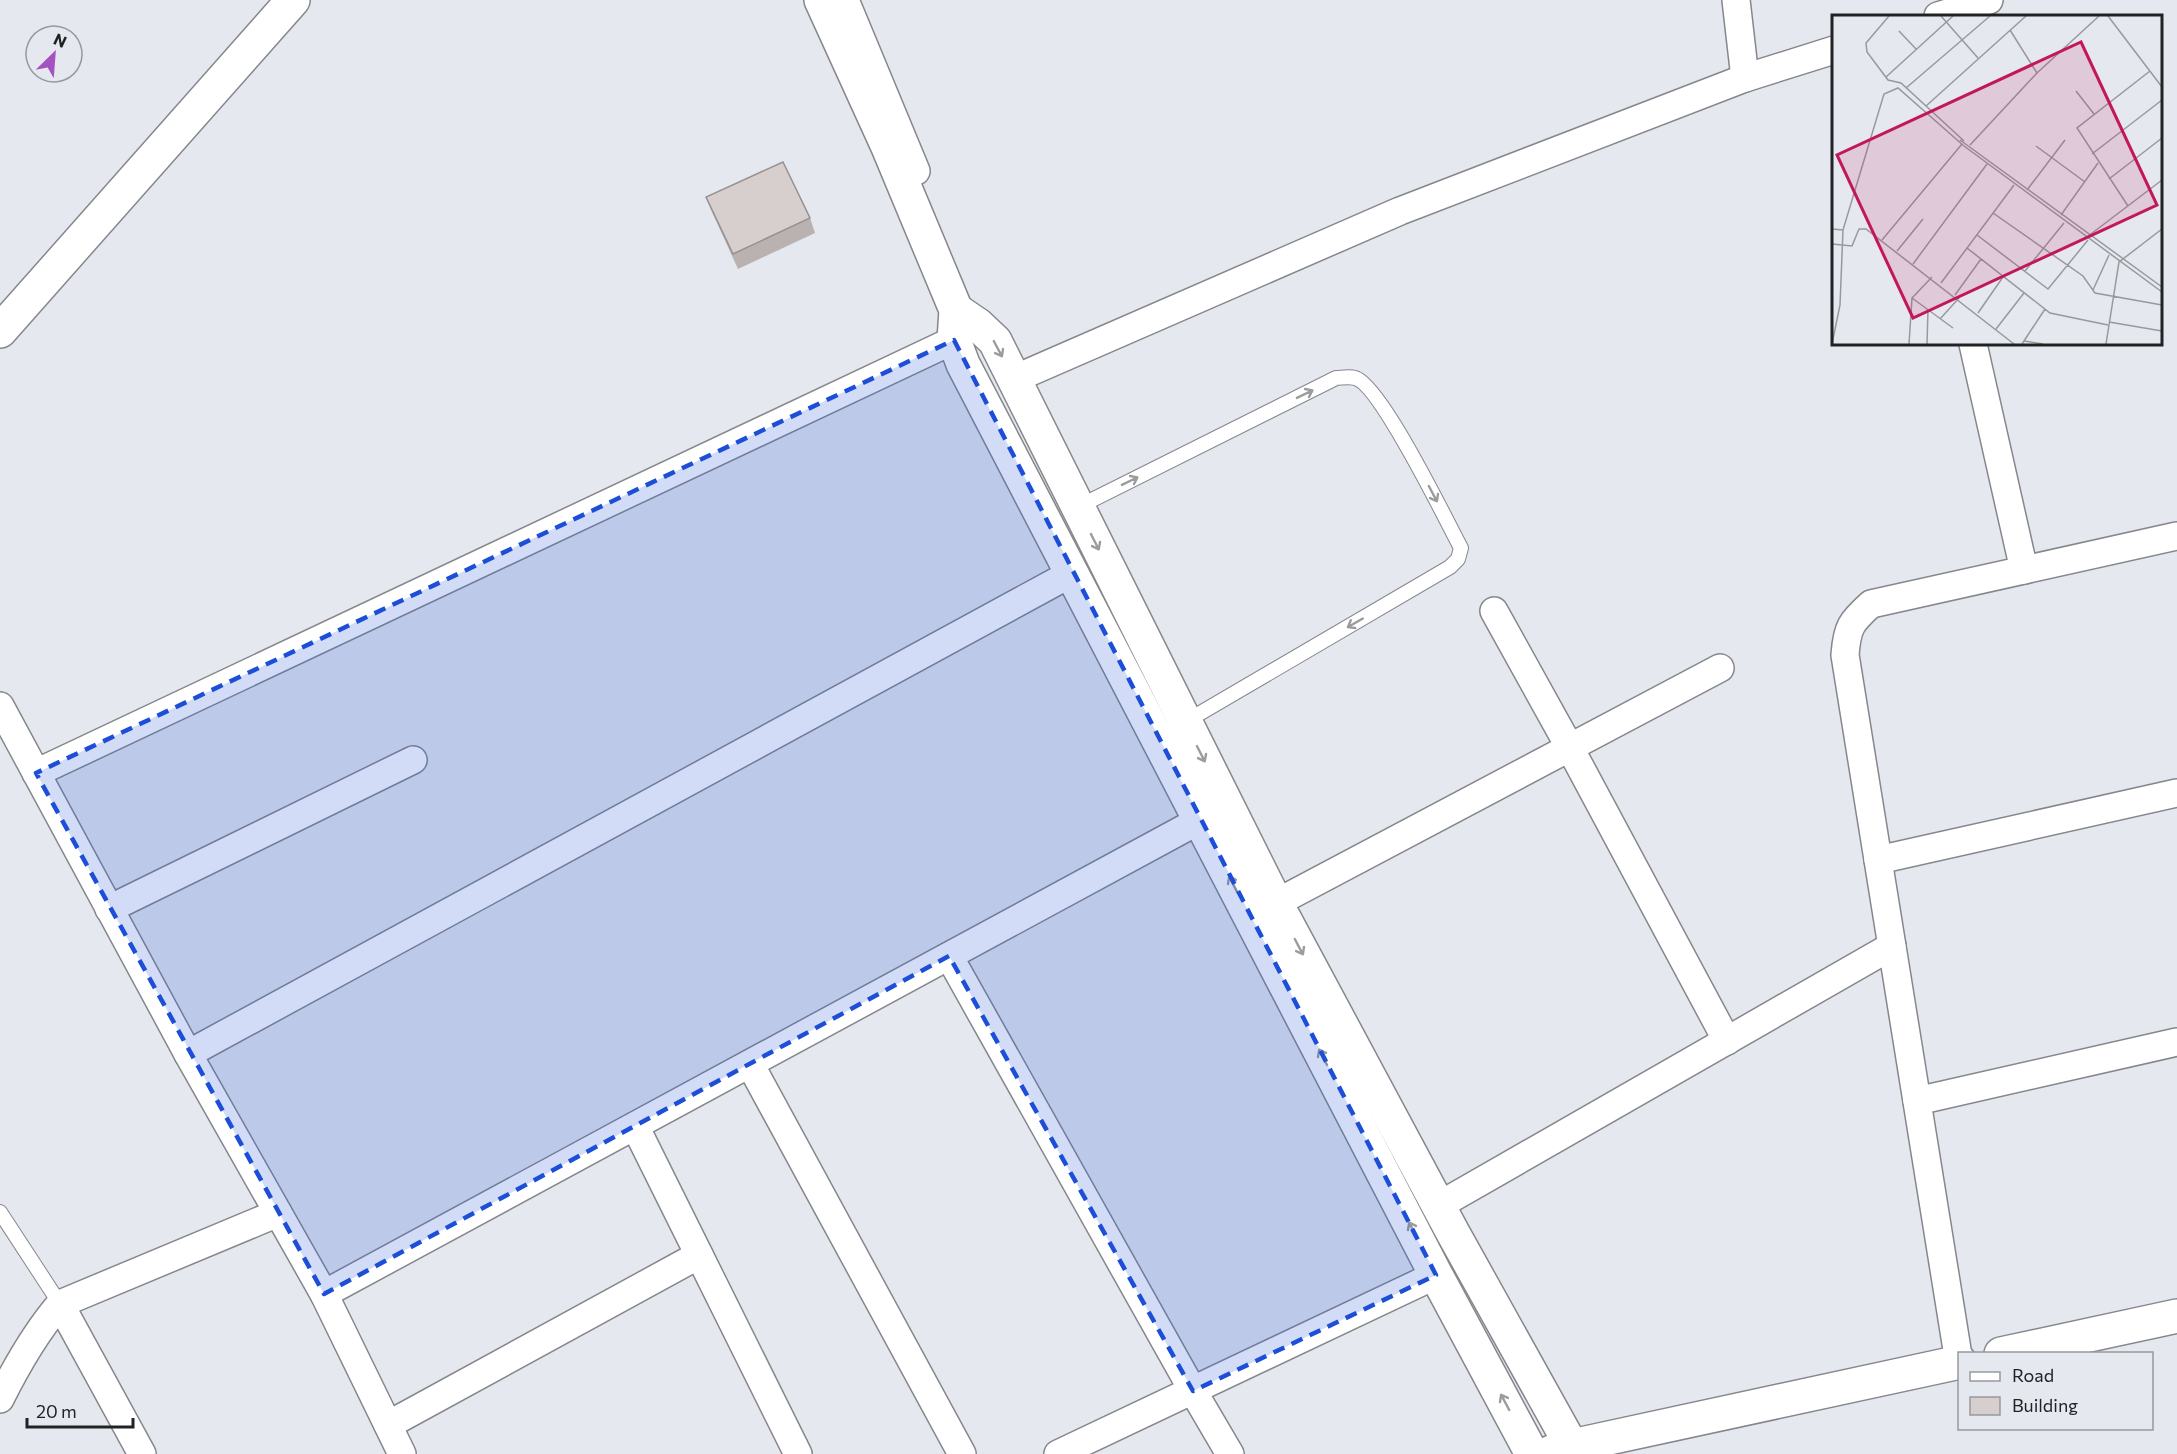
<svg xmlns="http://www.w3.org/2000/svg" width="2177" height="1454" viewBox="0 0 2177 1454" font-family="Commissioner,sans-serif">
<rect width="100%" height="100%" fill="#e5e8ee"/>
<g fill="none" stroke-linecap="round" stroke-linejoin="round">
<defs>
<g id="service">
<path d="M 1078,507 L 1336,378 C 1341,378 1349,376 1355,378 C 1380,384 1446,520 1461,548 L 1458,559 L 1450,567 L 1185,722"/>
<path d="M 0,1212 L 60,1304"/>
</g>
<g id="minor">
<path d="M 845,0 L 916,171"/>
<path d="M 1736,0 L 1745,78"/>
<path d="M 1938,16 L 1989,0"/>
<path d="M 1973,344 L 2024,570"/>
<path d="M 1014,379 L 1400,211 L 1745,78 L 1834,50"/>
<path d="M 1494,611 L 1570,748 L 1727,1041"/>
<path d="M 0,706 L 188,1054 L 324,1294 L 402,1454"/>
<path d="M 36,773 L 954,340"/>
<path d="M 1878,860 L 2177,793"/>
<path d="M 1276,903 L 1720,668"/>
<path d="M 109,909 L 413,760"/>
<path d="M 949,956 L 1193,1391 L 1230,1454"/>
<path d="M 188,1054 L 1072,573"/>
<path d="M 750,1064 L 962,1454"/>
<path d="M 1917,1101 L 2177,1042"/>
<path d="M 635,1126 L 798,1454"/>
<path d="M 1438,1206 L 1892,946"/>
<path d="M 324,1294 L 1200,820"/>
<path d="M 60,1304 L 142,1454"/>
<path d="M 1959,1362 L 1845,655 C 1847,627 1851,622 1871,604 L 2177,536"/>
<path d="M 0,1399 C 17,1365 35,1333 60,1304 L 278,1213"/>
<path d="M 388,1425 L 699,1255"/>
<path d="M 1058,1454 L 1436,1275"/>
</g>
<g id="secondary">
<path d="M 821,0 L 888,147 L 956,310 L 954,340 L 963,364 L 1436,1275 L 1532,1454"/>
<path d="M 956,310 L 978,325 L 995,341 L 1276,903 L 1453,1233 L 1576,1454"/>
<path d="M 0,331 L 293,0"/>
<path d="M 2001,1354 L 2177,1316"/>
<path d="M 1551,1452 L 1572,1446 L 1960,1362"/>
</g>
</defs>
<use href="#service" stroke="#85878d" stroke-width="16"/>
<use href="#minor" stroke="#85878d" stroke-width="30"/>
<use href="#secondary" stroke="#85878d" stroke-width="36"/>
<use href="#service" stroke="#fff" stroke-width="14"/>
<use href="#minor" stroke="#fff" stroke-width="27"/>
<use href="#secondary" stroke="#fff" stroke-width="33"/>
</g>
<path fill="#b9b2b0" d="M 706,197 L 810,218 L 815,233 L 738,269 L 712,212 Z"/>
<path fill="#d7cfcd" stroke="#969190" stroke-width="1.5" d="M 783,162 L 810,218 L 733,254 L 706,197 Z"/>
<defs><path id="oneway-shaft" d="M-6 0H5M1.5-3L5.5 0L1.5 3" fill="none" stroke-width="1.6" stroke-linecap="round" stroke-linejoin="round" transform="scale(1.5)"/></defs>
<g stroke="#9b9c9c">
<use href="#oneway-shaft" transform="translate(998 349) rotate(62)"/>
<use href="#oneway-shaft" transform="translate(1305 394) rotate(-26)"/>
<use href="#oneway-shaft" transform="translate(1130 481) rotate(-26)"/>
<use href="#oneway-shaft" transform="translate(1433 494) rotate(62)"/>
<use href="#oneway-shaft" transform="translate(1095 542) rotate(63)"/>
<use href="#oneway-shaft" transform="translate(1355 623) rotate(150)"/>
<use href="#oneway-shaft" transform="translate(1201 754) rotate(63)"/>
<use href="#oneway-shaft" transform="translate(1233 884) rotate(-117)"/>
<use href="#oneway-shaft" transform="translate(1299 947) rotate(62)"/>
<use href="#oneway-shaft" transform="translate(1323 1057) rotate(-117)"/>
<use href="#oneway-shaft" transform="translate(1413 1230) rotate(-117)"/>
<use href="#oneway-shaft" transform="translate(1505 1402) rotate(-118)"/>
</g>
<path fill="#1d4ed8" fill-opacity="0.2" stroke="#1d4ed8" stroke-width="4.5" stroke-dasharray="12 8" stroke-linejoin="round" d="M 954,340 L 1436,1275 L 1193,1391 L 949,956 L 324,1294 L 36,773 Z"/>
<g transform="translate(1832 15)">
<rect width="330" height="330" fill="#e5e8ee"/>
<path fill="none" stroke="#97999d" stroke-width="1.5" d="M 57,1 L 34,28 L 35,37 L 56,65 L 69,68 L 132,126M 109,1 L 146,43M 276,1 L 330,72M 178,15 L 205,58M 67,16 L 84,34M 54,62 L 121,1M 74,73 L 158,1M 244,76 L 262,99M 94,91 L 194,1M 128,125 L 330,272M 138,130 L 205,58 L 267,1M 204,131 L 253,167M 260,139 L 330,85M 277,164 L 330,123M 195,175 L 233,125M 296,191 L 245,113 L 318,56M 161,198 L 251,261 L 263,278 L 330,290M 229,200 L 266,148M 0,214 L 11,215 L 52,79 L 66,73 L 132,131 L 330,277M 145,220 L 216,274 L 256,225M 255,222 L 330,165M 50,225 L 130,129M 0,229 L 20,231 L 27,214 L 34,214 L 182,329M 135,233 L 218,298 L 276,310M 65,236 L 91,204M 81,249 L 155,149M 193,256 L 232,208M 109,268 L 182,170M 261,275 L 277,240M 123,280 L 149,244M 80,283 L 121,313M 146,298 L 171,262M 108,304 L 127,283M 277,307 L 330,316M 164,314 L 192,278M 192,326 L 211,329M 0,329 L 8,290 L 11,215M 77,329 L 80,283 L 100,262M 95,329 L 96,295M 190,329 L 213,294M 274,329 L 287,247 L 330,214"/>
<path fill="#c2185b" fill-opacity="0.15" stroke="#c2185b" stroke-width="3" d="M 249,27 L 325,190 L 81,303 L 5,140 Z"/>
<rect width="330" height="330" fill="none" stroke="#212224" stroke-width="3"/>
</g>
<rect x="1958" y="1352" width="195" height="78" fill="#e5e8ee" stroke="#97999d" stroke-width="1.5"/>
<rect x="1970" y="1372" width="30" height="9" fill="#ffffff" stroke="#97999d" stroke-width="1.5"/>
<text x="2012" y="1382" font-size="18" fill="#212224">Road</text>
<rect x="1970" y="1397" width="30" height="18" fill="#d7cfcd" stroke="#97999d" stroke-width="1.5"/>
<text x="2012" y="1412" font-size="18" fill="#212224">Building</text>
<g transform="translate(54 54) rotate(25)"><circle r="28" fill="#e5e8ee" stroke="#97999d" stroke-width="1.5"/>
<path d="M0-4.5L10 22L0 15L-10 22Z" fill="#a452c1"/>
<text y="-9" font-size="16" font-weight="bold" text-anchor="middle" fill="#212224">N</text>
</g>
<path d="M27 1418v9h106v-9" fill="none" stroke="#212224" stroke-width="3"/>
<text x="36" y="1418" font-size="18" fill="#212224" stroke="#e5e8ee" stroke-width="4.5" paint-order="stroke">20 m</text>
</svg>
